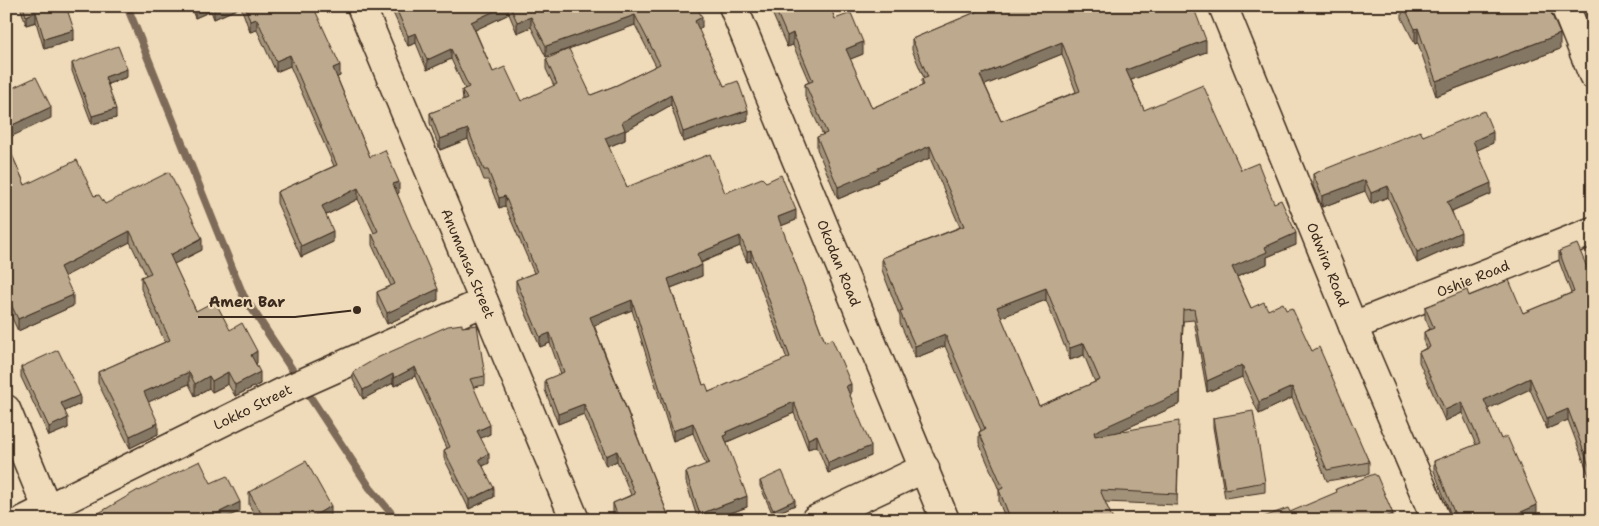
<svg xmlns="http://www.w3.org/2000/svg" width="1599" height="526" viewBox="0 0 1599 526" font-family="'Shantell Sans',sans-serif">
<rect width="100%" height="100%" fill="#efdbb9"/>
<filter id="ink" filterUnits="userSpaceOnUse"><feTurbulence type="fractalNoise" baseFrequency=".02" numOctaves="2"/><feDisplacementMap in="SourceGraphic" scale="10" xChannelSelector="R" yChannelSelector="G"/><feConvolveMatrix kernelMatrix="1 2 1 2 8 2 1 2 1" color-interpolation-filters="sRGB"/></filter>
<g filter="url(#ink)">
<g fill="none" stroke-linecap="round" stroke-linejoin="round">
<path stroke="#7e6b58" stroke-width="8" d="M 127,6 L 243,295 L 370,488 L 397,520"/>
<defs>
<g id="minor">
<path id="s1" d="M 361,6 L 575,520"/>
<path id="s2" d="M 733,6 L 945,520"/>
<path id="s3" d="M 1223,6 L 1353,326 L 1436,520"/>
<path d="M 1565,6 L 1593,75"/>
<path id="s4" d="M 1353,326 L 1593,231"/>
<path d="M 6,409 L 52,520"/>
<path id="s5" d="M 24,520 L 289,389 L 484,302"/>
<path d="M 815,520 L 925,468"/>
</g>
</defs>
<use href="#minor" stroke="#3b2a1e" stroke-width="31"/>
<use href="#minor" stroke="#efdbb9" stroke-width="28"/>
</g>
<g fill="#a3927a" stroke="#3b2a1e" fill-rule="evenodd">
<path d="M 20,6 L 66,6 L 74,40 L 44,49 L 36,22 L 26,25 Z"/>
<path d="M 190,6 L 316,6 L 316,9 L 314,9 L 340,76 L 337,77 L 370,157 L 399,193 L 397,193 L 438,300 L 387,324 L 377,303 L 377,292 L 391,286 L 372,245 L 372,234 L 374,233 L 358,199 L 326,215 L 333,242 L 301,257 L 277,203 L 277,192 L 334,166 L 290,66 L 276,72 L 257,30 L 250,32 L 241,7 L 214,19 L 211,11 L 195,18 Z"/>
<path d="M 390,6 L 696,6 L 702,27 L 698,29 L 724,86 L 748,120 L 683,142 L 671,105 L 625,131 L 625,140 L 608,147 L 627,187 L 725,193 L 796,220 L 781,226 L 825,342 L 851,394 L 850,395 L 871,456 L 828,473 L 817,446 L 808,449 L 794,413 L 727,442 L 727,445 L 747,507 L 712,520 L 698,520 L 686,482 L 686,472 L 706,465 L 693,433 L 673,441 L 632,310 L 594,325 L 670,520 L 616,520 L 613,513 L 613,503 L 631,495 L 617,461 L 606,466 L 584,414 L 558,424 L 545,390 L 545,380 L 561,374 L 550,343 L 540,347 L 516,290 L 516,280 L 534,273 L 505,206 L 499,208 L 488,180 L 484,180 L 468,139 L 440,150 L 430,123 L 430,113 L 463,101 L 462,90 L 465,89 L 451,59 L 427,70 L 416,43 L 408,46 ZM 509,14 L 517,33 L 531,27 L 546,57 L 635,25 L 656,66 L 617,85 L 591,95 L 546,59 L 546,69 L 554,86 L 521,101 L 493,72 L 475,30 ZM 740,246 L 747,262 L 751,261 L 787,359 L 709,392 L 703,385 L 671,288 L 702,276 L 701,263 Z"/>
<path d="M 769,6 L 830,6 L 835,19 L 863,54 L 850,59 L 872,108 L 922,86 L 922,79 L 924,78 L 912,50 L 912,39 L 990,6 L 1206,52 L 1131,80 L 1144,110 L 1241,170 L 1274,203 L 1296,245 L 1267,257 L 1267,264 L 1237,277 L 1251,308 L 1268,310 L 1286,310 L 1312,351 L 1369,462 L 1369,474 L 1327,481 L 1292,398 L 1259,414 L 1242,377 L 1207,392 L 1194,320 L 1183,321 L 1180,404 L 1120,431 L 1179,433 L 1177,505 L 1105,502 L 1113,520 L 1006,520 L 999,502 L 999,490 L 979,443 L 979,432 L 981,430 L 945,346 L 915,358 L 900,323 L 900,317 L 882,270 L 882,258 L 960,227 L 930,158 L 878,180 L 878,182 L 838,199 L 817,149 L 817,137 L 823,135 L 805,96 L 805,84 L 809,82 L 793,45 L 787,47 ZM 1062,54 L 1076,92 L 1001,121 L 985,85 ZM 1046,300 L 1070,360 L 1084,355 L 1095,382 L 1039,406 L 1001,317 Z"/>
<path d="M 1402,6 L 1548,6 L 1560,49 L 1436,96 L 1418,43 L 1415,44 L 1402,18 Z"/>
<path d="M 72,63 L 127,77 L 108,84 L 116,118 L 92,124 L 72,71 Z"/>
<path d="M 1423,136 L 1493,143 L 1477,150 L 1491,194 L 1452,211 L 1461,243 L 1417,263 L 1388,197 L 1371,204 L 1365,191 L 1322,207 L 1313,186 L 1313,174 Z"/>
<path d="M 6,141 L 25,185 L 94,196 L 105,204 L 202,250 L 174,264 L 196,311 L 230,330 L 257,363 L 256,364 L 260,384 L 235,396 L 228,384 L 212,392 L 209,388 L 195,396 L 189,384 L 148,402 L 158,434 L 130,448 L 98,383 L 98,372 L 165,342 L 141,289 L 141,277 L 146,275 L 130,242 L 64,276 L 73,306 L 18,331 L 6,305 Z"/>
<path d="M 1559,251 L 1593,281 L 1593,477 L 1590,478 L 1568,420 L 1547,429 L 1530,389 L 1487,409 L 1501,439 L 1537,515 L 1527,520 L 1453,520 L 1434,471 L 1434,461 L 1476,445 L 1462,413 L 1445,421 L 1419,362 L 1419,352 L 1426,348 L 1424,343 L 1424,332 L 1430,329 L 1425,318 L 1425,307 L 1469,296 L 1523,313 L 1571,293 L 1559,261 Z"/>
<path d="M 462,327 L 485,376 L 485,385 L 473,387 L 490,434 L 480,438 L 489,463 L 483,466 L 494,497 L 469,509 L 444,458 L 444,450 L 447,448 L 415,376 L 394,386 L 393,383 L 363,399 L 353,380 L 353,372 Z"/>
<path d="M 21,367 L 80,404 L 65,411 L 68,428 L 49,436 L 21,377 Z"/>
<path d="M 1213,418 L 1265,482 L 1265,492 L 1225,498 L 1213,427 Z"/>
<path d="M 760,481 L 795,505 L 773,515 L 760,486 Z"/>
<path d="M 249,492 L 331,520 L 258,520 L 249,505 Z"/>
</g>
<g fill="#847763" stroke="#3b2a1e">
<path d="M 197,6 L 211,6 L 211,11 L 195,18 L 195,7 Z"/>
<path d="M 219,6 L 241,6 L 241,7 L 214,19 L 214,8 Z"/>
<path d="M 505,6 L 509,6 L 509,14 L 471,32 L 471,22 Z"/>
<path d="M 36,12 L 36,22 L 26,25 L 26,16 Z"/>
<path d="M 635,15 L 635,25 L 546,57 L 546,46 Z"/>
<path d="M 531,17 L 531,27 L 517,33 L 517,22 Z"/>
<path d="M 702,17 L 702,27 L 695,31 L 695,21 Z"/>
<path d="M 257,19 L 257,30 L 250,32 L 250,21 Z"/>
<path d="M 1418,28 L 1418,43 L 1415,44 L 1415,29 Z"/>
<path d="M 74,30 L 74,40 L 44,49 L 44,39 Z"/>
<path d="M 416,33 L 416,43 L 408,46 L 408,36 Z"/>
<path d="M 793,33 L 793,45 L 787,47 L 787,36 Z"/>
<path d="M 1560,34 L 1560,49 L 1436,96 L 1436,81 Z"/>
<path d="M 1206,40 L 1206,52 L 1126,82 L 1126,70 Z"/>
<path d="M 863,42 L 863,54 L 846,61 L 846,49 Z"/>
<path d="M 1062,42 L 1062,54 L 980,87 L 980,75 Z"/>
<path d="M 451,49 L 451,59 L 427,70 L 427,60 Z"/>
<path d="M 290,55 L 290,66 L 276,72 L 276,61 Z"/>
<path d="M 340,65 L 340,76 L 333,79 L 333,68 Z"/>
<path d="M 127,69 L 127,77 L 105,85 L 105,77 Z"/>
<path d="M 671,95 L 671,105 L 625,131 L 625,140 L 605,148 L 605,138 L 622,122 Z"/>
<path d="M 51,107 L 51,118 L 6,139 L 6,128 Z"/>
<path d="M 116,109 L 116,118 L 92,124 L 92,116 Z"/>
<path d="M 748,110 L 748,120 L 683,142 L 683,132 Z"/>
<path d="M 468,129 L 468,139 L 440,150 L 440,139 Z"/>
<path d="M 1493,132 L 1493,143 L 1473,152 L 1473,141 Z"/>
<path d="M 930,146 L 930,158 L 878,180 L 878,182 L 838,199 L 838,187 L 878,168 Z"/>
<path d="M 1365,180 L 1365,191 L 1322,207 L 1322,196 Z"/>
<path d="M 399,182 L 399,193 L 393,195 L 393,184 Z"/>
<path d="M 1491,183 L 1491,194 L 1447,213 L 1447,202 Z"/>
<path d="M 1388,186 L 1388,197 L 1371,204 L 1371,193 Z"/>
<path d="M 358,188 L 358,199 L 322,217 L 322,206 Z"/>
<path d="M 505,196 L 505,206 L 499,208 L 499,198 Z"/>
<path d="M 796,210 L 796,220 L 778,227 L 778,217 Z"/>
<path d="M 130,231 L 130,242 L 60,279 L 60,267 Z"/>
<path d="M 333,231 L 333,242 L 301,257 L 301,246 Z"/>
<path d="M 1461,232 L 1461,243 L 1417,263 L 1417,252 Z"/>
<path d="M 1296,233 L 1296,245 L 1267,257 L 1267,264 L 1232,279 L 1232,267 L 1265,247 Z"/>
<path d="M 740,236 L 740,246 L 697,264 L 697,254 Z"/>
<path d="M 202,238 L 202,250 L 170,266 L 170,255 Z"/>
<path d="M 751,251 L 751,261 L 747,262 L 747,252 Z"/>
<path d="M 702,265 L 702,276 L 668,289 L 668,279 Z"/>
<path d="M 1046,288 L 1046,300 L 997,319 L 997,307 Z"/>
<path d="M 438,289 L 438,300 L 387,324 L 387,313 Z"/>
<path d="M 73,295 L 73,306 L 18,331 L 18,319 Z"/>
<path d="M 632,300 L 632,310 L 590,327 L 590,317 Z"/>
<path d="M 1183,321 L 1180,404 L 1094,443 L 1094,432 Z"/>
<path d="M 550,333 L 550,343 L 540,347 L 540,337 Z"/>
<path d="M 945,334 L 945,346 L 915,358 L 915,346 Z"/>
<path d="M 1084,343 L 1084,355 L 1070,360 L 1070,348 Z"/>
<path d="M 257,351 L 257,363 L 251,366 L 251,355 Z"/>
<path d="M 1242,365 L 1242,377 L 1207,392 L 1207,381 Z"/>
<path d="M 415,367 L 415,376 L 394,386 L 394,378 Z"/>
<path d="M 189,372 L 189,384 L 144,404 L 144,392 Z"/>
<path d="M 228,372 L 228,384 L 212,392 L 212,381 Z"/>
<path d="M 260,372 L 260,384 L 235,396 L 235,385 Z"/>
<path d="M 393,374 L 393,383 L 363,399 L 363,390 Z"/>
<path d="M 209,376 L 209,388 L 195,396 L 195,384 Z"/>
<path d="M 1530,378 L 1530,389 L 1484,411 L 1484,400 Z"/>
<path d="M 851,384 L 851,394 L 846,397 L 846,386 Z"/>
<path d="M 1292,387 L 1292,398 L 1259,414 L 1259,402 Z"/>
<path d="M 80,395 L 80,404 L 61,413 L 61,403 Z"/>
<path d="M 794,402 L 794,413 L 727,442 L 727,445 L 724,436 L 726,432 Z"/>
<path d="M 1462,402 L 1462,413 L 1445,421 L 1445,410 Z"/>
<path d="M 584,404 L 584,414 L 558,424 L 558,414 Z"/>
<path d="M 1568,409 L 1568,420 L 1547,429 L 1547,418 Z"/>
<path d="M 68,418 L 68,428 L 49,436 L 49,427 Z"/>
<path d="M 158,423 L 158,434 L 130,448 L 130,436 Z"/>
<path d="M 693,423 L 693,433 L 673,441 L 673,431 Z"/>
<path d="M 490,425 L 490,434 L 477,440 L 477,431 Z"/>
<path d="M 817,435 L 817,446 L 808,449 L 808,439 Z"/>
<path d="M 871,446 L 871,456 L 828,473 L 828,463 Z"/>
<path d="M 617,451 L 617,461 L 606,466 L 606,456 Z"/>
<path d="M 489,454 L 489,463 L 479,468 L 479,459 Z"/>
<path d="M 1593,467 L 1593,477 L 1590,478 L 1590,468 Z"/>
<path d="M 9,488 L 9,499 L 6,501 L 6,490 Z"/>
<path d="M 494,488 L 494,497 L 469,509 L 469,500 Z"/>
<path d="M 747,496 L 747,507 L 712,520 L 700,520 L 700,514 Z"/>
<path d="M 795,500 L 795,505 L 773,515 L 773,510 Z"/>
<path d="M 240,502 L 240,511 L 222,520 L 204,520 Z"/>
<path d="M 1537,505 L 1537,515 L 1527,520 L 1503,520 Z"/>
<path d="M 331,506 L 331,520 L 306,520 Z"/>
<path d="M 1393,514 L 1393,520 L 1378,520 Z"/>
</g>
<g fill="#bdaa8e" stroke="#3b2a1e" fill-rule="evenodd">
<path d="M 23,6 L 66,6 L 74,30 L 44,39 L 36,12 L 26,16 Z"/>
<path d="M 245,6 L 313,6 L 340,65 L 333,68 L 370,157 L 385,150 L 399,182 L 393,184 L 438,289 L 387,313 L 377,292 L 395,284 L 372,234 L 378,231 L 358,188 L 322,206 L 333,231 L 301,246 L 277,192 L 337,165 L 290,55 L 276,61 L 257,19 L 250,21 Z"/>
<path d="M 395,6 L 505,6 L 471,22 L 493,72 L 505,67 L 521,101 L 557,84 L 546,59 L 569,49 L 591,95 L 617,85 L 660,64 L 635,15 L 546,46 L 531,17 L 517,22 L 510,6 L 696,6 L 702,17 L 695,21 L 724,86 L 738,81 L 748,110 L 683,132 L 671,95 L 622,122 L 625,130 L 605,138 L 627,187 L 710,154 L 725,193 L 762,178 L 766,182 L 781,175 L 796,210 L 778,217 L 825,342 L 832,339 L 851,384 L 846,386 L 871,446 L 828,463 L 817,435 L 808,439 L 794,402 L 726,432 L 727,435 L 724,436 L 747,496 L 700,514 L 686,472 L 709,463 L 693,423 L 673,431 L 632,300 L 590,317 L 670,520 L 619,520 L 613,503 L 635,494 L 617,451 L 606,456 L 584,404 L 558,414 L 545,380 L 564,372 L 550,333 L 540,337 L 516,280 L 537,272 L 505,196 L 499,198 L 488,170 L 484,170 L 468,129 L 440,139 L 430,113 L 467,99 L 462,90 L 469,87 L 451,49 L 427,60 L 416,33 L 408,36 ZM 740,236 L 747,252 L 751,251 L 790,357 L 709,392 L 706,384 L 703,385 L 668,279 L 702,265 L 697,254 Z"/>
<path d="M 774,6 L 830,6 L 835,19 L 851,13 L 863,42 L 846,49 L 872,108 L 924,85 L 922,79 L 928,77 L 912,39 L 990,6 L 1193,6 L 1206,40 L 1126,70 L 1144,110 L 1203,85 L 1241,170 L 1258,163 L 1274,203 L 1281,200 L 1296,233 L 1265,247 L 1267,252 L 1232,267 L 1251,308 L 1264,302 L 1268,310 L 1283,303 L 1286,310 L 1292,308 L 1312,351 L 1319,347 L 1369,462 L 1327,470 L 1292,387 L 1259,402 L 1242,365 L 1207,381 L 1194,309 L 1183,310 L 1180,393 L 1094,432 L 1095,436 L 1179,421 L 1177,494 L 1100,490 L 1113,520 L 1011,520 L 999,490 L 1003,488 L 979,432 L 985,429 L 945,334 L 915,346 L 900,312 L 903,311 L 882,258 L 964,226 L 930,146 L 878,168 L 878,170 L 838,187 L 817,137 L 827,133 L 805,84 L 813,81 L 793,33 L 787,36 ZM 1062,42 L 1080,91 L 1001,121 L 980,75 ZM 1046,288 L 1070,348 L 1084,343 L 1100,380 L 1039,406 L 997,307 Z"/>
<path d="M 1404,6 L 1548,6 L 1560,34 L 1436,81 L 1418,28 L 1415,29 Z"/>
<path d="M 118,46 L 127,69 L 105,77 L 116,109 L 92,116 L 72,63 Z"/>
<path d="M 36,77 L 51,107 L 6,128 L 6,91 Z"/>
<path d="M 1484,111 L 1493,132 L 1473,141 L 1491,183 L 1447,202 L 1461,232 L 1417,252 L 1388,186 L 1371,193 L 1365,180 L 1322,196 L 1313,174 L 1420,131 L 1423,136 Z"/>
<path d="M 6,141 L 25,185 L 77,160 L 94,196 L 99,195 L 105,204 L 169,172 L 202,238 L 170,255 L 196,311 L 215,301 L 230,330 L 242,323 L 257,351 L 251,355 L 260,372 L 235,385 L 228,372 L 212,381 L 209,376 L 195,384 L 189,372 L 144,392 L 158,423 L 130,436 L 98,372 L 170,340 L 141,277 L 151,273 L 130,231 L 60,267 L 73,295 L 18,319 L 6,294 Z"/>
<path d="M 1577,244 L 1593,281 L 1593,467 L 1590,468 L 1568,409 L 1547,418 L 1530,378 L 1484,400 L 1501,439 L 1507,436 L 1537,505 L 1503,520 L 1457,520 L 1434,461 L 1480,443 L 1462,402 L 1445,410 L 1419,352 L 1430,347 L 1424,332 L 1434,328 L 1425,307 L 1467,290 L 1469,296 L 1509,280 L 1523,313 L 1574,292 L 1559,251 Z"/>
<path d="M 462,324 L 462,327 L 477,325 L 485,376 L 470,379 L 490,425 L 477,431 L 489,454 L 479,459 L 494,488 L 469,500 L 444,450 L 450,447 L 415,367 L 394,378 L 393,374 L 363,390 L 353,372 L 379,357 L 448,326 Z"/>
<path d="M 58,350 L 80,395 L 61,403 L 68,418 L 49,427 L 21,367 Z"/>
<path d="M 1253,411 L 1265,482 L 1225,489 L 1213,418 Z"/>
<path d="M 200,461 L 211,483 L 227,476 L 240,502 L 204,520 L 87,520 L 138,490 L 139,491 Z"/>
<path d="M 306,461 L 331,506 L 306,520 L 265,520 L 249,492 Z"/>
<path d="M 782,471 L 795,500 L 773,510 L 760,481 Z"/>
<path d="M 1374,474 L 1377,476 L 1393,514 L 1378,520 L 1256,520 L 1288,508 L 1290,512 L 1337,492 L 1336,489 Z"/>
</g>
</g>
<g text-anchor="middle" dominant-baseline="central" stroke-width="4.5" stroke-linejoin="round" paint-order="stroke">
<g font-size="14" fill="#3b2a1e" stroke="#efdbb9">
<text stroke="none"><textPath href="#s1" startOffset="279">Anumansa Street</textPath></text>
<text stroke="none"><textPath href="#s2" startOffset="278">Okodan Road</textPath></text>
<text stroke="none"><textPath href="#s3" startOffset="279">Odwira Road</textPath></text>
<text stroke="none"><textPath href="#s4" startOffset="129">Oshie Road</textPath></text>
<text stroke="none"><textPath href="#s5" startOffset="255">Lokko Street</textPath></text>
</g>
</g>
<path fill="none" stroke="#3b2a1e" stroke-width="2" d="M357 310L295 317H198"/>
<circle fill="#3b2a1e" stroke="#efdbb9" stroke-width="2" cx="357" cy="310" r="5"/>
<g font-size="15" text-anchor="middle" font-weight="bold" fill="#3b2a1e" stroke="#efdbb9" stroke-width="4.5" stroke-linejoin="round" paint-order="stroke">
<text x="247" y="307">Amen Bar</text>
</g>
<rect width="1599" height="526" fill="none" stroke="#efdbb9" stroke-width="25"/>
<rect x="12" y="12" width="1574" height="501" fill="none" stroke="#3b2a1e" stroke-width="2" filter="url(#ink)"/>
</svg>
